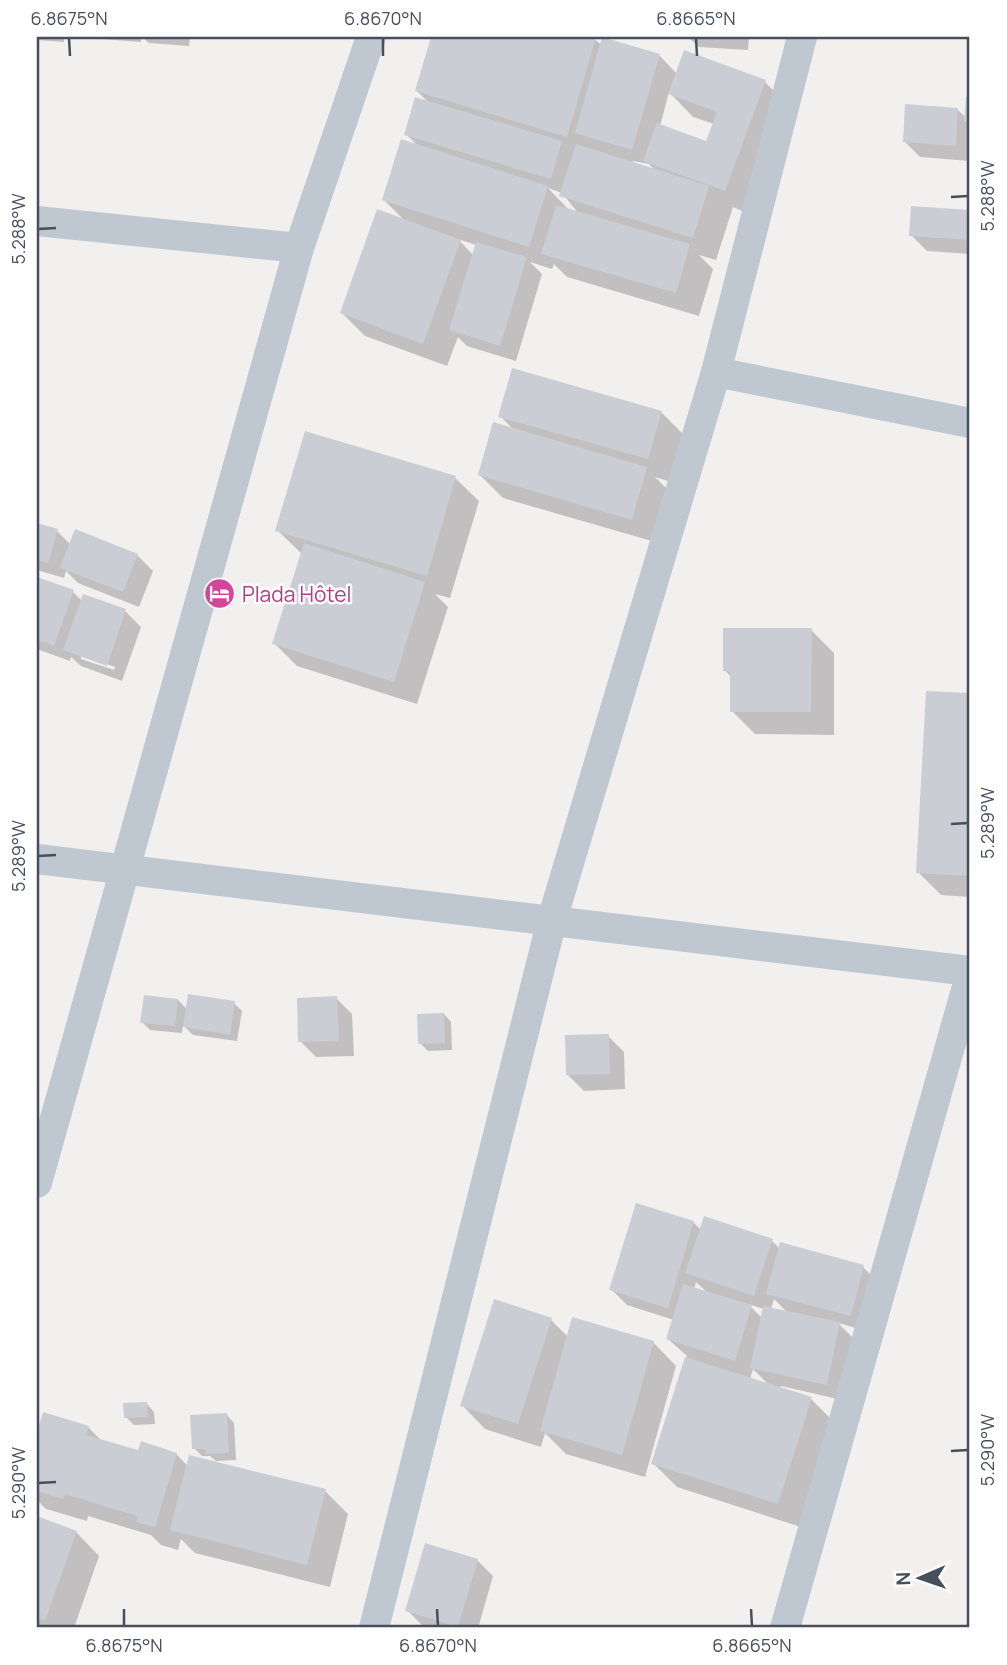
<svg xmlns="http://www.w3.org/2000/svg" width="1007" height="1665" viewBox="0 0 1007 1665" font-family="Manrope,sans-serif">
<rect width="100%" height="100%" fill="#f2efef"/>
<g fill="#0003" fill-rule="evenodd">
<path d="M 37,37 L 64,37 L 64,42 L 37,40 Z"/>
<path d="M 75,37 L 141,37 L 141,42 Z"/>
<path d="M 142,37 L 190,37 L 189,46 L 149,43 Z"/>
<path d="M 433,37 L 591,37 L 602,45 L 659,55 L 677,74 L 765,82 L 788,105 L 749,214 L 733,207 L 716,260 L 699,255 L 713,269 L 699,316 L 567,277 L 554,264 L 552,269 L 530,262 L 542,274 L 516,361 L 467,346 L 458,337 L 447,366 L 365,336 L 342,313 L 406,222 L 384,200 L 418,146 L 406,134 L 429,103 L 417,91 ZM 669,92 L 693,117 L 714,124 L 707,144 L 660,126 ZM 633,161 L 649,164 L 656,171 L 632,164 ZM 548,188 L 562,193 L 579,214 L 570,211 ZM 458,239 L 476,245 L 473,255 Z"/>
<path d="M 688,37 L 749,37 L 748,50 L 699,47 Z"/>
<path d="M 967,99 L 970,99 L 970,161 L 920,157 L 904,141 L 958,110 L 966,118 Z"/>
<path d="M 913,207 L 970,211 L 970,254 L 927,251 L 911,235 Z"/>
<path d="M 661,412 L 684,435 L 671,482 L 655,477 L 670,492 L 655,542 L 503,498 L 480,475 L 514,430 L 500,416 Z"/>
<path d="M 455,478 L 479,501 L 450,598 L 435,594 L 448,607 L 417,704 L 297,666 L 274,643 L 302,554 L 277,530 Z"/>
<path d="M 37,525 L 57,531 L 71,545 L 137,555 L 153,571 L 139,607 L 78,583 L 66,571 L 64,578 L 37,570 Z"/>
<path d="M 37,579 L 73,592 L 82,601 L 125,611 L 141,627 L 122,681 L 81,666 L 71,657 L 70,661 L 37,649 ZM 81,655 L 115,667 L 114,670 L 81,659 Z"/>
<path d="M 811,630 L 834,653 L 834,735 L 755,734 L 732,711 L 731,677 L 725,670 Z"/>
<path d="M 927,693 L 970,695 L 970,897 L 941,895 L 918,872 Z"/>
<path d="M 336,998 L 352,1014 L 354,1056 L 316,1057 L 300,1041 Z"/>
<path d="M 178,1000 L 188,1010 L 234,1003 L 242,1011 L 237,1041 L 193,1035 L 183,1025 L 182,1033 L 150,1030 L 142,1022 Z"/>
<path d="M 444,1014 L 451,1022 L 452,1050 L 428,1051 L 420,1043 Z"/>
<path d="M 608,1036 L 624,1052 L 625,1089 L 584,1091 L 568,1075 Z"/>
<path d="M 693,1222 L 701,1230 L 772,1241 L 780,1249 L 863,1267 L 879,1283 L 867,1331 L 838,1323 L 855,1340 L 842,1400 L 781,1386 L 780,1389 L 811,1399 L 834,1422 L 801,1527 L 677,1487 L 653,1463 L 687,1356 L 668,1339 L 674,1320 L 627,1305 L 611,1289 ZM 696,1282 L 709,1294 L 694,1289 ZM 774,1299 L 788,1313 L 771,1309 ZM 748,1304 L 764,1309 L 762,1318 ZM 753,1369 L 770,1386 L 750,1379 Z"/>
<path d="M 551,1320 L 568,1337 L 653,1342 L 676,1366 L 645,1477 L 566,1454 L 545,1433 L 541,1447 L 485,1429 L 462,1405 Z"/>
<path d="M 147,1404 L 154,1412 L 155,1424 L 134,1425 L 126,1417 Z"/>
<path d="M 44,1414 L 88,1427 L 102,1441 L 139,1452 L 176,1454 L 188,1466 L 325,1491 L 348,1514 L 330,1587 L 195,1553 L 181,1539 L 178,1550 L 161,1545 L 151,1535 L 88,1516 L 87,1521 L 46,1509 L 37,1500 L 37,1438 Z"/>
<path d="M 227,1415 L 234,1423 L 236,1460 L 216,1461 L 210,1456 L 202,1456 L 194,1448 Z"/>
<path d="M 37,1518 L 76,1532 L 99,1556 L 74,1628 L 37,1628 Z"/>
<path d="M 477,1560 L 493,1576 L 478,1628 L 429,1628 L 423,1626 L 407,1610 Z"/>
</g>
<g fill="#cbcdd5">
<path d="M 431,37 L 596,37 L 567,137 L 415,91 Z"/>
<path d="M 602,37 L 660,54 L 632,150 L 575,133 Z"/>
<path d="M 684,50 L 766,80 L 725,191 L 643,161 L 657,123 L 706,141 L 717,112 L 668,94 Z"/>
<path d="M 415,97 L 562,141 L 551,179 L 404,135 Z"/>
<path d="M 966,97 L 970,97 L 970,121 L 964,121 Z"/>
<path d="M 905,104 L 958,108 L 956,146 L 903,142 Z"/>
<path d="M 401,139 L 548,186 L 529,247 L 382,200 Z"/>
<path d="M 576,144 L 709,186 L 693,238 L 559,196 Z"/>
<path d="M 556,205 L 690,244 L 676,293 L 541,254 Z"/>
<path d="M 911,206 L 970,210 L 970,240 L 909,236 Z"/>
<path d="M 377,209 L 461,240 L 423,344 L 340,313 Z"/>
<path d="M 476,242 L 527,257 L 500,346 L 449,330 Z"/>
<path d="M 512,368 L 662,411 L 648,459 L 498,417 Z"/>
<path d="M 493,422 L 647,467 L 632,520 L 478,475 Z"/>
<path d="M 305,431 L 456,476 L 427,576 L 275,531 Z"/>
<path d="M 37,523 L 58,529 L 48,563 L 37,560 Z"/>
<path d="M 75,529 L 138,554 L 123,592 L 60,568 Z"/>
<path d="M 304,543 L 425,582 L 394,682 L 272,644 Z"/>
<path d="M 37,577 L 74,590 L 54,646 L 37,640 Z"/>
<path d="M 83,594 L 126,609 L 107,666 L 63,650 Z"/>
<path d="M 723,628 L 812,628 L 811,712 L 730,712 L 730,672 L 723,671 Z"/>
<path d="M 926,691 L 970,693 L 968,876 L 916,873 Z"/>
<path d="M 188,994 L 235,1001 L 230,1035 L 183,1027 Z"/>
<path d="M 144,995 L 178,999 L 175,1026 L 140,1023 Z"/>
<path d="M 337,996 L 339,1041 L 298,1042 L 297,998 Z"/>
<path d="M 444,1013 L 445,1043 L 418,1044 L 417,1014 Z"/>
<path d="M 609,1034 L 610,1074 L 566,1075 L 565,1035 Z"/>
<path d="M 636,1203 L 694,1221 L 668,1308 L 609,1290 Z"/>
<path d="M 704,1216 L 773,1239 L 754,1296 L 685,1273 Z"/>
<path d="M 780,1242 L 864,1265 L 851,1316 L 766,1294 Z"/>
<path d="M 683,1284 L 752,1305 L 735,1361 L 666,1339 Z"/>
<path d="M 494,1299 L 552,1318 L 518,1424 L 460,1406 Z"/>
<path d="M 763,1306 L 840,1322 L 827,1385 L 750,1368 Z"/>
<path d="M 572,1317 L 654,1341 L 622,1455 L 540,1431 Z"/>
<path d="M 685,1357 L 812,1397 L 778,1504 L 651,1464 Z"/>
<path d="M 147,1402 L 148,1417 L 124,1418 L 123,1403 Z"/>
<path d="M 43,1412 L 89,1426 L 86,1435 L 138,1450 L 141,1441 L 177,1453 L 155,1527 L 136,1522 L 137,1516 L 65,1494 L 63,1499 L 37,1491 L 37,1432 Z"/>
<path d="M 227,1413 L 229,1453 L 206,1454 L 205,1449 L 192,1449 L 190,1415 Z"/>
<path d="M 189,1455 L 326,1489 L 307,1565 L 170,1530 Z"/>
<path d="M 37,1516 L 77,1531 L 45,1621 L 37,1618 Z"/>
<path d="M 425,1543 L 478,1559 L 458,1627 L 405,1611 Z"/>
</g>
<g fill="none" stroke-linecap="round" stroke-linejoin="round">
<g stroke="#bfc7d1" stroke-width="30">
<path d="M 37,221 L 299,248"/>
<path d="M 716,372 L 970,423"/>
<path d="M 37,859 L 970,971"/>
<path d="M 37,1183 L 299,248 L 371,37"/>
<path d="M 374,1628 L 552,920 L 716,372 L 802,37"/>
<path d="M 785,1628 L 970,976"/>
</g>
</g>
<path fill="none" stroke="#474f5d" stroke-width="2.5" d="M 69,38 L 70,56M 383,38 L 383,56M 696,38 L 697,56M 951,197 L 968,196M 38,229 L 56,228M 951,824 L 968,823M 38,856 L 56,855M 951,1451 L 968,1450M 38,1483 L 56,1482M 124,1609 L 124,1626M 437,1609 L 438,1626M 751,1609 L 752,1626"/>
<defs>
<symbol id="hotel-disc" viewBox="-11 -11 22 22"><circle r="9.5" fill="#d1479c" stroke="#fff"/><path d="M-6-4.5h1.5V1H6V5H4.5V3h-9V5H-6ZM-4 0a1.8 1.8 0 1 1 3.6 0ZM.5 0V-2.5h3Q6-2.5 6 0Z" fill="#fff"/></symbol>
</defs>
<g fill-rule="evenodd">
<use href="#hotel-disc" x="202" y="576" width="35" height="35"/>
</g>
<g text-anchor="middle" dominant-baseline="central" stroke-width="5" stroke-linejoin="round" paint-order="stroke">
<g font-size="21" fill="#b23c85" stroke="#fff" text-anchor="start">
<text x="242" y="594">Plada Hôtel</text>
</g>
</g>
<rect width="1007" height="1665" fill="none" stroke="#ffffff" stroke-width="77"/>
<g transform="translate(920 1578) rotate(268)" stroke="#ffffff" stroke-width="5" paint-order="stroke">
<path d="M0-5L12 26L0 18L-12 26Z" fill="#474f5d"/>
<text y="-10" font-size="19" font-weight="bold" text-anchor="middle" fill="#474f5d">N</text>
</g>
<rect x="38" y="38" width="930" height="1588" fill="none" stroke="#474f5d" stroke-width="2.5"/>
<g font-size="18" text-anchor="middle" fill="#474f5d">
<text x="69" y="25">6.8675°N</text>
<text x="383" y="25">6.8670°N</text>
<text x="696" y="25">6.8665°N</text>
<text transform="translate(988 196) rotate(-90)" y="6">5.288°W</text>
<text transform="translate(19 229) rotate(-90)" y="6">5.288°W</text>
<text transform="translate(988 823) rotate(-90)" y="6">5.289°W</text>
<text transform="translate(19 856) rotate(-90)" y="6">5.289°W</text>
<text transform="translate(988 1450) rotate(-90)" y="6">5.290°W</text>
<text transform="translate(19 1483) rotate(-90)" y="6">5.290°W</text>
<text x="124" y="1652">6.8675°N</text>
<text x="438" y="1652">6.8670°N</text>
<text x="752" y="1652">6.8665°N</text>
</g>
</svg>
